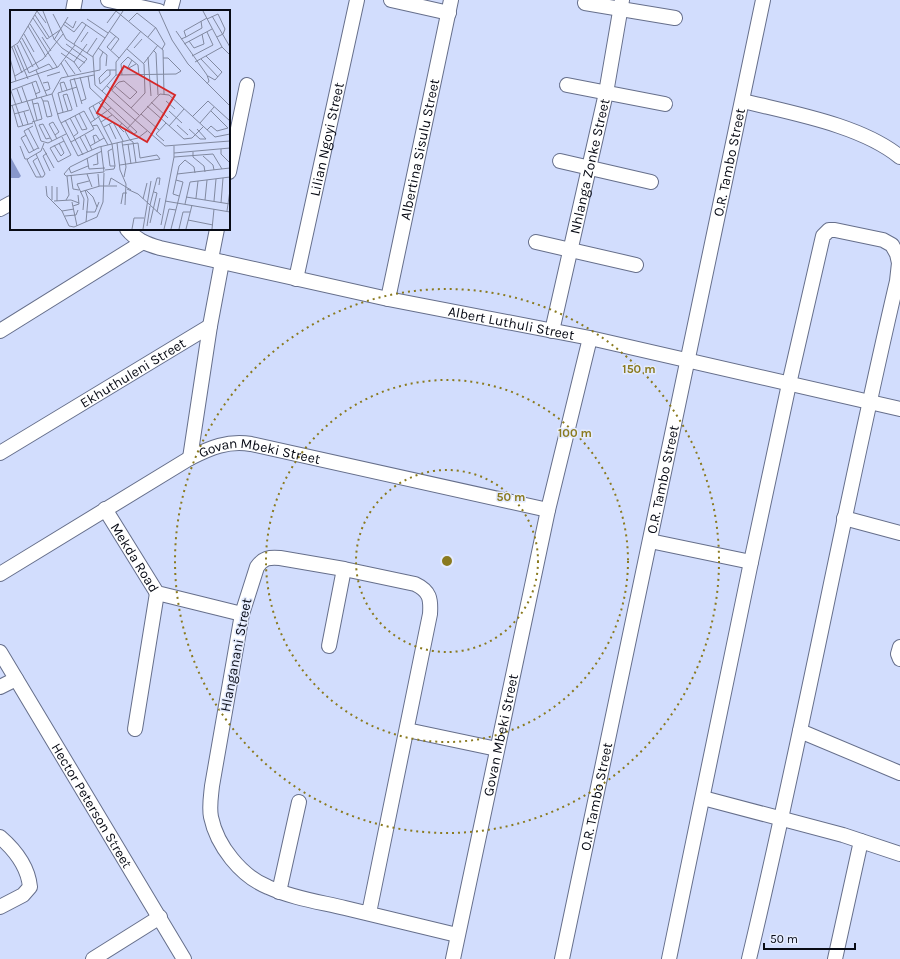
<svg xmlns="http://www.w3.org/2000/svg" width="900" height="959" viewBox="0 0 900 959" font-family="Karla,sans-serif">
<rect width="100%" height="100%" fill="#d2ddfd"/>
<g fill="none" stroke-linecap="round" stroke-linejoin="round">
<defs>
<g id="minor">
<path d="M 108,0 L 159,11"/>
<path d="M 391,0 L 449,13"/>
<path d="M 585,3 L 675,18"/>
<path d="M 73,11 L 75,0"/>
<path d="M 170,11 L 173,0"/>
<path d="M 567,85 L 665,104"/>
<path d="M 743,101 C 791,113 861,125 900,157"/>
<path d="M 560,161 L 651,182"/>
<path d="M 229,172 L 247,85"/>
<path d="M 0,209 L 11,203"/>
<path id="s1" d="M 127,229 C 136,240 146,244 160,248 L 388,299 L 590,338 L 900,409"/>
<path d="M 536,242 L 636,265"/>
<path d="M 211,259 L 217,229"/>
<path id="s2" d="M 296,279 L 357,0"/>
<path id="s3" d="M 388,299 L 451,0"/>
<path d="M 0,331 L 143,242"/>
<path id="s4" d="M 552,331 L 606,93 L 622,0"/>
<path id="s5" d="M 0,453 L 210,326"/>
<path d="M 190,458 L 210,326 L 222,262"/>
<path id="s6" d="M 105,509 L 157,593 L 242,614"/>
<path d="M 844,518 L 900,533"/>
<path d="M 650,541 L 751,562"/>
<path id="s7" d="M 0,574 L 190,458 C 210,448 228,440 251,444 L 548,510"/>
<path d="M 329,646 L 344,569"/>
<path d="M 900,647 L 898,654 L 900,659"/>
<path id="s8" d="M 0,652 L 184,959"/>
<path d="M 0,687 L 16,679"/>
<path d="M 135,729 L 157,593"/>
<path d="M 407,730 L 497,749"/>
<path d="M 800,731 L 900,773"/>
<path d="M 703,798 L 843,835 L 900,854"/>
<path d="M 0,837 C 15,850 28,866 30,887 L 23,895 L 0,907"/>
<path d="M 279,892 L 299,802"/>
<path d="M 369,913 L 430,614 C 431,599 430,591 415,584 L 344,569 L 280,558 C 269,557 263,558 257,567 L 242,614 L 212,786 C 211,796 209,807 211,817 C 217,846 241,876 268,887 C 292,898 320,902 345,908 C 382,917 420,926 457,935"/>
<path d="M 93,959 L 160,917"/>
<path id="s9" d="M 453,959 L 548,510 L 590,338"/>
<path id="s10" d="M 562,959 L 763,0"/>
<path d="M 669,959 L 751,562 L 789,384 L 823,236 L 829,230 L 835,230 L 883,240 L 892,245 L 897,254 L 899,263 L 897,281 C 844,506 803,734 749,959"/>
<path d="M 835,959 L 861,841"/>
</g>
</defs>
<use href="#minor" stroke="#666f8b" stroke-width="16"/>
<use href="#minor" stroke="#fff" stroke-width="14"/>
</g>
<g fill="none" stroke="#8a7a1f" stroke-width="2" stroke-dasharray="2 4">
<circle cx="447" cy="561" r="91"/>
<circle cx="447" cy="561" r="181"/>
<circle cx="447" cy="561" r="272"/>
</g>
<g text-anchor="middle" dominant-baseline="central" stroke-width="3" stroke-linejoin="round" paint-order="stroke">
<g font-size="14" fill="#080b15" stroke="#e4ebfe">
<text stroke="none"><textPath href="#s2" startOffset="143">Lilian Ngoyi Street</textPath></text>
<text stroke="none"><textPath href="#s3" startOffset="153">Albertina Sisulu Street</textPath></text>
<text stroke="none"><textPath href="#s10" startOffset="814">O.R. Tambo Street</textPath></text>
<text stroke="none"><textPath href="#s4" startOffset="169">Nhlanga Zonke Street</textPath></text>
<text stroke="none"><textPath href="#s1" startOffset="398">Albert Luthuli Street</textPath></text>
<text stroke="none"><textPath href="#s5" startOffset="155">Ekhuthuleni Street</textPath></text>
<text stroke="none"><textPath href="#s7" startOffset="295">Govan Mbeki Street</textPath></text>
<text stroke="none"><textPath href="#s10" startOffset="490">O.R. Tambo Street</textPath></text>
<text stroke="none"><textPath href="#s6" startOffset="57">Mekda Road</textPath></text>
<text transform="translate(236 655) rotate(-79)">Hlanganani Street</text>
<text stroke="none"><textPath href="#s9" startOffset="229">Govan Mbeki Street</textPath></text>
<text stroke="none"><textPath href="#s10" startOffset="166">O.R. Tambo Street</textPath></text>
<text stroke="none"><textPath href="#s8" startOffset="179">Hector Peterson Street</textPath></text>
</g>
</g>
<g transform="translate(10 10)">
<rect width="220" height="220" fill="#d2ddfd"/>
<path d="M 0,146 L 11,166 L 9,168 L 0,168 Z" fill="#8797cb"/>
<path fill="none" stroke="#8189a0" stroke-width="1" d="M 27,1 L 36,13M 33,1 L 44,29 L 52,38 L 75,53M 113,1 L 83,46 L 85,75 L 155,136 L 220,131M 149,1 L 162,30 L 178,54 L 220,96M 193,1 L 212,37 L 220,45M 43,4 L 56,29 L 83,47M 25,5 L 39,27M 202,6 L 220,37M 23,8 L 37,29 L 50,20M 77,9 L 98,23M 197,9 L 208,4 L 215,19 L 213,24 L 207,27M 119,11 L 127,3 L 146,18 L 155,34 L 152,39M 55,12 L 63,18 L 66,11M 97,13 L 106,1 L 153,40 L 154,84M 20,14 L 47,57M 53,14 L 64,22 L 72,12 L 95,28M 18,16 L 36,47M 99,21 L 109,29 L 101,40M 166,21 L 197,65 L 199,71 L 197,74M 14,24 L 24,42M 106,26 L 97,37 L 109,48M 32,27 L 41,41M 138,27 L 146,17M 176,27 L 192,18 L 191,11M 12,28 L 29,59M 171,29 L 176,27 L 174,21 L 197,8M 44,30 L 58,7M 10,31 L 23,57M 179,31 L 184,38 L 194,34 L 192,24M 71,32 L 78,22M 56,34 L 77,49 L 69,58M 64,34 L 76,15M 174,34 L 202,19M 7,35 L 19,63 L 39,54 L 43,59M 4,36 L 18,69M 2,37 L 12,63M 0,38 L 8,33 L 27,1M 88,38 L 97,45 L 96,56M 124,38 L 132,29M 117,39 L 134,54 L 135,83 L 121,98M 143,40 L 146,43 L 148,85M 93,42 L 90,48 L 90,60 L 51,68 L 42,84 L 49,109 L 68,146 L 89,137 L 128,128 L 137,121M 51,43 L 64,52 L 71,62M 77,43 L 87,28M 182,46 L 203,35 L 197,22M 196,46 L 212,62 L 205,70 L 198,66M 138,47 L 141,86M 0,48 L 6,71M 191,49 L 208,67M 55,50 L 65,64M 122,50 L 117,59 L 126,54M 64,52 L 77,34M 185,52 L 212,37M 51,53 L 58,66M 134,53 L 148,35M 26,60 L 37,86M 100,60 L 100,65 L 90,74 L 89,68 L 97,60 L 106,60M 106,65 L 106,52 L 131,21M 112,65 L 111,54 L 118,47 L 128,55 L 129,65M 5,66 L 33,49 L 53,24M 37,66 L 50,62M 78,66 L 80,78 L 127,122 L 124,124 L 89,93M 70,67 L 76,89 L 71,91M 64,68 L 72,94M 0,73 L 48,57 L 65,35M 22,73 L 27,88M 33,73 L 38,72 L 40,79 L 35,81M 97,76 L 129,105M 12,77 L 31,131 L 38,133 L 56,124M 0,78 L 13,116M 7,79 L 12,93M 2,80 L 26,71 L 30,82 L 25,84M 102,80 L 105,76 L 109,72 L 114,71 L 127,82 L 120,89 L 105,76M 52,81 L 50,73 L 54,72 L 57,80M 92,81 L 106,65 L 166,64 L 171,61 L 158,48 L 153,48M 31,87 L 33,91 L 37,107 L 42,106 L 38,91 L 33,91M 22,90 L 27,110M 156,91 L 165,99M 141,92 L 158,108M 2,95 L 8,117 L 23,113M 0,96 L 42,84M 83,96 L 102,134M 137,96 L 174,129 L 182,128 L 193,117M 67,97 L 60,70 L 84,65M 159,101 L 172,113M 14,102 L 18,114M 53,102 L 48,83 L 67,77M 4,104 L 19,100M 47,104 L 58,101 L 62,100 L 62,99 L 57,84 L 53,85 L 58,101M 131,104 L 149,120M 65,106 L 72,120 L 77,119 L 69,103M 182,107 L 198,91 L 220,111M 60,108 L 68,123 L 64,126M 55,110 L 73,145M 85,110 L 79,98 L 93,90M 22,112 L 32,109 L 28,93 L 23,94M 91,112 L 102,105M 51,113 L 74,101 L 84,119 L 61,132M 80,113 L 101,98M 112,113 L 109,117 L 114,122M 190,113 L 204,97M 99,114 L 106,129M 167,115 L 178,125M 23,116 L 14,121 L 24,141M 82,116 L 87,115 L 98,135M 159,116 L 174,99M 94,117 L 103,112 L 113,131M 18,118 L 29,139M 179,119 L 190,129 L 196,129 L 187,119M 197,120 L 201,116 L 207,121 L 218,118 L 201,101M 16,125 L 11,128 L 19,143 L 28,138M 45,125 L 49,122 L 43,112 L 39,114 L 45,125 L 47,129M 75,125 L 82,140M 52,127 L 61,145 L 48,152 L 40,138 L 54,131M 70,127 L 78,142M 205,127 L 220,124M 40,128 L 36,129 L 29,115 L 33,114 L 42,131M 120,130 L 115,121 L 150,84 L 159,85 L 205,127M 120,130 L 123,132 L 126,153M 154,131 L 146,124 L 156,113M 112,132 L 116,157 L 114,167M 85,133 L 83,126 L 86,125 L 90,131M 107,133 L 110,160 L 116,174 L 115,195M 102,134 L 105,156M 118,134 L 121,154M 44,135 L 51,146 L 54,143 L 49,133M 113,135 L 128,133 L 130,148M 10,136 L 15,149 L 18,149M 80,136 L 94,128M 91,137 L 94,162 L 56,166 L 54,164 L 60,157 L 92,141M 33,138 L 44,158M 102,139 L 98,141 L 100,156 L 105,156M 211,139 L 211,144 L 220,153M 183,142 L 183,147 L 194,156 L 195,162M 37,143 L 33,146 L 40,161M 164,143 L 220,138M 26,144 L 35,164 L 33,167 L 26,167 L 17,150 L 19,148 L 31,141 L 34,133M 203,144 L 212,159M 193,146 L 203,155 L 204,160M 164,147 L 203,144M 27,148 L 23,151 L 31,167M 77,148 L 79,159 L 95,158M 175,150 L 184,157 L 185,163M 83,155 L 88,154 L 87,143M 110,155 L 150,149 L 147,145 L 130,148M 59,158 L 61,163 L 78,156M 95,160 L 104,159 L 105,156M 77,164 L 82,177M 88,164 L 89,176M 167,164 L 220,158M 61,165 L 63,179 L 69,180M 99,175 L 101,168 L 121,180M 36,176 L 37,186 L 52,201 L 59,216 L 64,217 L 87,207 L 93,192 L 94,163M 42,176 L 42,190M 117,179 L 128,184 L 151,205M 75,180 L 78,189 L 76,212M 76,180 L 83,187 L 87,197M 70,182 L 90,176 L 107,176M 169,186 L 163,184 L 169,156 L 175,150M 176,187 L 220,194M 186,188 L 188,171M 133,189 L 137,173M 56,190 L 59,185 L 57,166M 195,190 L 197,170M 44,191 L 61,190 L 69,193M 47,191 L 47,177M 155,191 L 220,202M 204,191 L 206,169M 62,192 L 67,216M 211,193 L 213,168M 111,194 L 113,183 L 117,183M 175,194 L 180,172 L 220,167M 140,195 L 147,168 L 150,168 L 149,175M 63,196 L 69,194 L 68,185M 73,200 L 74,189 L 67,174 L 79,171M 52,201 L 64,199M 217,201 L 220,180M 76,202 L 85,202 L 89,192M 147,202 L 150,188M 55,206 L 66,205 L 68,200M 178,210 L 203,215M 140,213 L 147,183 L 144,182M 151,215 L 164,147 L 164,136M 137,216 L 140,196M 122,219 L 124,208 L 134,208M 133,219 L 141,171M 154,219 L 159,199 L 166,200M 161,219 L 173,172 L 166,170M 169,219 L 173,202 L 180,202M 176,219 L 182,195M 202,219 L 204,199"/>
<path fill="#d62828" fill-opacity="0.15" stroke="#d62828" stroke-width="2" d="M 114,56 L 165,85 L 137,132 L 87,103 Z"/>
<rect width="220" height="220" fill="none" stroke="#080b15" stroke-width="2"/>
</g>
<circle cx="447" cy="561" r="6" fill="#8a7a1f" stroke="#e4ebfe" stroke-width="2"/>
<g font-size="12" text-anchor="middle" font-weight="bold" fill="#8a7a1f" stroke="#e4ebfe" stroke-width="3" stroke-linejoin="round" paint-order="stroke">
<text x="639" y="373">150 m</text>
<text x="575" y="437">100 m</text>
<text x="511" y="501">50 m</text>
</g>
<path d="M764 943v6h91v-6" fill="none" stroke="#080b15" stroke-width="2"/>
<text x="770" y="943" font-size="12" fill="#080b15" stroke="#e4ebfe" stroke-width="3" paint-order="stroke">50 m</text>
</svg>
